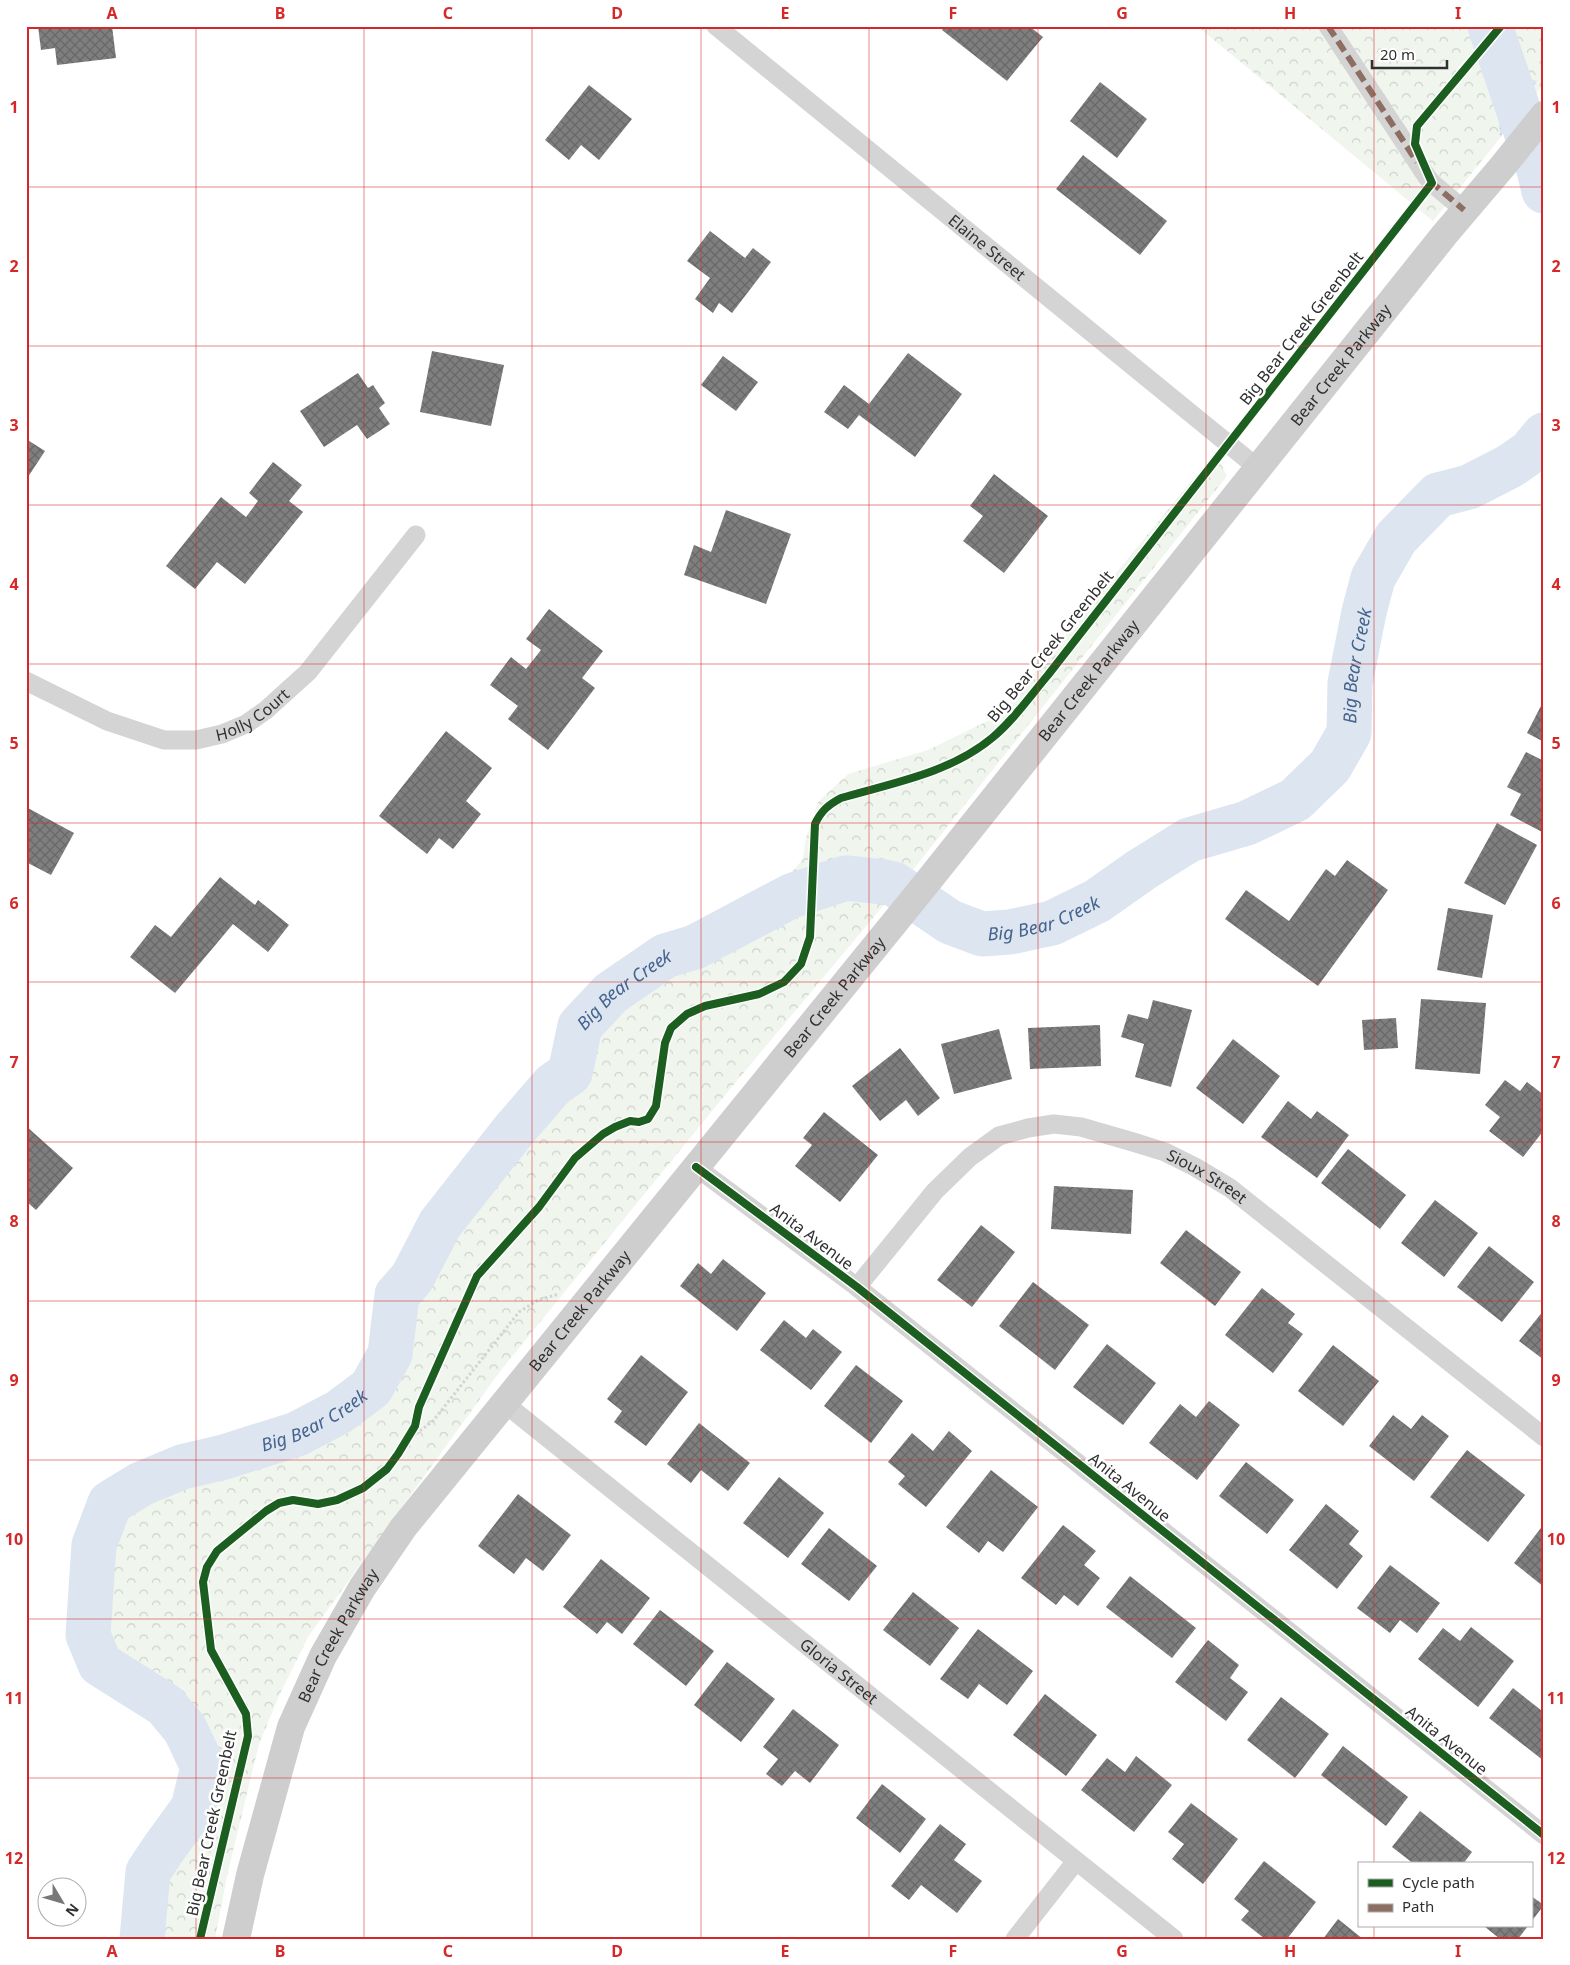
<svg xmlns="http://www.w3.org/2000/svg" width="1570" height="1965" viewBox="0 0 1570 1965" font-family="'Noto Sans',sans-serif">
<defs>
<pattern id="park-crowns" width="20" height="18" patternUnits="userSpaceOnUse" patternTransform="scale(1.25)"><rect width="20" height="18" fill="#f0f5ee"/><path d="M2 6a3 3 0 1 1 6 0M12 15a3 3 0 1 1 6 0" fill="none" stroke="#ced2cc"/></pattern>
<pattern id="water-rules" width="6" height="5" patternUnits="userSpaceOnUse" patternTransform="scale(1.25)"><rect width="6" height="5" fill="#dce5f0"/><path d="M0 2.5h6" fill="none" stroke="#bdc5ce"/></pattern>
<pattern id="building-cross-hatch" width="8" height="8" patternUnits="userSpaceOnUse" patternTransform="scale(1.25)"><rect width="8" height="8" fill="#7f7f7f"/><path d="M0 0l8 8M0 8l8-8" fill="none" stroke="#686868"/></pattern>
</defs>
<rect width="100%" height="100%" fill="#fff"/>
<g fill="url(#park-crowns)">
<path d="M 1197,26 L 1544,26 L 1544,84 L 1433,221 Z"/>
<path d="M 1215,452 L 1227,476 L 908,876 L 730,1089 L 501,1370 L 308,1637 L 279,1696 L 259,1744 L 227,1876 L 215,1939 L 142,1939 L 148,1872 L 193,1808 L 203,1767 L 185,1729 L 165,1705 L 100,1664 L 88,1635 L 94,1545 L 110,1503 L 141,1484 L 182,1467 L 224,1457 L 297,1434 L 339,1412 L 371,1388 L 390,1354 L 397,1295 L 440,1224 L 514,1130 L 553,1085 L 570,1073 L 580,1026 L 611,993 L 639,974 L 764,905 L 803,859 L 806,838 L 818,802 L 848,774 L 928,750 L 1000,715 Z"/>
</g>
<path fill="url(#water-rules)" d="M 1476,26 L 1507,26 L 1516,64 L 1526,78 L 1537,81 L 1500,137 L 1498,99 Z"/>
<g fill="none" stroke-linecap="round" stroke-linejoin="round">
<g stroke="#dce5f0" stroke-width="45">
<path d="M 1490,26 L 1539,170 L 1544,191"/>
<path id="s1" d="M 142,1939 L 148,1872 L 164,1848 L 193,1808 L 203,1767 L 185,1729 L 165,1705 L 100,1664 L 88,1635 L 94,1545 L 110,1503 L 141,1484 L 182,1467 L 224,1457 L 297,1434 L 339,1412 L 371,1388 L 390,1354 L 397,1295 L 412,1278 L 440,1224 L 514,1130 L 553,1085 L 570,1073 L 580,1026 L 611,993 L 665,956 L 695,947 L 791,896 L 846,878 L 884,882 L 894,884 L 950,922 L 982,934 L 1010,932 L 1052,923 L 1097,901 L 1141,870 L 1189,840 L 1247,823 L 1295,800 L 1330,766 L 1349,733 L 1350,683 L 1364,612 L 1373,578 L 1396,538 L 1438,495 L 1469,487 L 1510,466 L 1530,452 L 1544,435"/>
</g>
</g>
<g fill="url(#building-cross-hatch)">
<path d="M 38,26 L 112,26 L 116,58 L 57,65 L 55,48 L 41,50 Z"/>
<path d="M 944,26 L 1029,26 L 1043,37 L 1007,81 L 942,30 Z"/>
<path d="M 1100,82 L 1147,119 L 1117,158 L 1070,121 Z"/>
<path d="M 589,85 L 632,119 L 599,160 L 581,145 L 569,160 L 545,140 Z"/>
<path d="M 1083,155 L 1167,221 L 1140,255 L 1056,189 Z"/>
<path d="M 710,231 L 745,258 L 753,248 L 771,262 L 732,313 L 719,303 L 713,313 L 695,299 L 710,278 L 687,261 Z"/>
<path d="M 432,351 L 504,365 L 491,426 L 420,412 Z"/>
<path d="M 908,353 L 962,394 L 915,457 L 859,415 L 848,429 L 824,412 L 844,385 L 869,404 Z"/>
<path d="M 723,356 L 758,382 L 736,411 L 701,385 Z"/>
<path d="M 358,373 L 368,388 L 373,385 L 385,403 L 379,408 L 390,424 L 367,439 L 357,425 L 324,447 L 300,411 Z"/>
<path d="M 26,439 L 45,451 L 26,480 Z"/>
<path d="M 273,462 L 302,485 L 289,501 L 303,512 L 245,584 L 217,562 L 195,589 L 166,566 L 221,497 L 246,517 L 258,501 L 249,493 Z"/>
<path d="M 994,474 L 1048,516 L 1004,573 L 963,541 L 983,516 L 970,506 Z"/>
<path d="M 726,510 L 791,534 L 766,604 L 684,575 L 694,545 L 711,552 Z"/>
<path d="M 549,609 L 603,651 L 582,678 L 595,688 L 548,750 L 508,719 L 518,706 L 490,685 L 511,657 L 526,669 L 541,650 L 526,639 Z"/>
<path d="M 1544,700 L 1544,742 L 1527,733 Z"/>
<path d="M 446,731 L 492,768 L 466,801 L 481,814 L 453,849 L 439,838 L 427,854 L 379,816 Z"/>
<path d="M 1526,752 L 1544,761 L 1544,833 L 1510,815 L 1521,794 L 1507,787 Z"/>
<path d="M 26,807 L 74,833 L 51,875 L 26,862 Z"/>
<path d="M 1497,823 L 1537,845 L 1505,905 L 1464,883 Z"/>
<path d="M 1347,860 L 1388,890 L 1318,986 L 1225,919 L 1246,890 L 1289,921 L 1326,869 L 1335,876 Z"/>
<path d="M 220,877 L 255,905 L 258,900 L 289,925 L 268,952 L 233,924 L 175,993 L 130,957 L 155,925 L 171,937 Z"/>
<path d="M 1448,908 L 1493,915 L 1482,978 L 1437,970 Z"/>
<path d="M 1421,999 L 1486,1003 L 1480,1074 L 1415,1069 Z"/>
<path d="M 1153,1000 L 1192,1010 L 1171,1087 L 1135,1077 L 1144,1044 L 1121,1037 L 1128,1014 L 1148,1019 Z"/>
<path d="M 1396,1018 L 1398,1048 L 1364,1050 L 1362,1020 Z"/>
<path d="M 1100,1025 L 1101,1066 L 1030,1069 L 1028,1028 Z"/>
<path d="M 999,1029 L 1012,1079 L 954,1094 L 941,1044 Z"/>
<path d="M 1233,1039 L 1280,1076 L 1243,1124 L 1196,1088 Z"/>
<path d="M 900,1048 L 940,1098 L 918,1116 L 906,1100 L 880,1121 L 852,1086 Z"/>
<path d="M 1505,1080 L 1520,1091 L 1527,1082 L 1544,1095 L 1544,1130 L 1523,1157 L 1489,1131 L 1500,1117 L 1485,1105 Z"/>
<path d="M 1288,1101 L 1311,1119 L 1317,1111 L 1349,1135 L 1317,1178 L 1261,1137 Z"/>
<path d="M 824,1112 L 878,1155 L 840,1202 L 795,1166 L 812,1145 L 803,1138 Z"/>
<path d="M 26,1126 L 73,1168 L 36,1210 L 26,1201 Z"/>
<path d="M 1348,1149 L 1406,1195 L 1380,1229 L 1321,1183 Z"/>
<path d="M 1054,1186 L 1133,1190 L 1131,1234 L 1051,1229 Z"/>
<path d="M 1435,1200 L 1478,1233 L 1444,1277 L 1401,1243 Z"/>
<path d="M 981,1225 L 1015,1252 L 972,1307 L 937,1280 Z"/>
<path d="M 1186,1230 L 1241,1272 L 1215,1306 L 1160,1263 Z"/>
<path d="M 1489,1246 L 1534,1282 L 1502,1322 L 1457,1287 Z"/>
<path d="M 723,1259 L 766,1293 L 737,1331 L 680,1286 L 698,1263 L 711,1274 Z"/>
<path d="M 1033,1282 L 1089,1325 L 1055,1370 L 999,1326 Z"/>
<path d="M 1262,1288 L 1295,1314 L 1288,1323 L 1303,1334 L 1273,1373 L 1225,1335 Z"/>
<path d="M 1544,1310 L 1544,1360 L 1519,1341 Z"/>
<path d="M 784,1320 L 806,1338 L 813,1329 L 842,1352 L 811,1390 L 760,1350 Z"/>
<path d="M 1107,1344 L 1156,1383 L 1123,1425 L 1073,1387 Z"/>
<path d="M 1333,1345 L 1379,1381 L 1343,1426 L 1298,1391 Z"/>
<path d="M 641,1355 L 688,1392 L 646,1446 L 614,1422 L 622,1411 L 607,1399 Z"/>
<path d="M 856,1365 L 903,1401 L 871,1443 L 824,1406 Z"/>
<path d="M 1209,1401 L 1240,1425 L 1197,1480 L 1149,1443 L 1180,1404 L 1196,1417 Z"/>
<path d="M 1393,1415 L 1411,1429 L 1422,1415 L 1449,1436 L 1414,1481 L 1369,1446 Z"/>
<path d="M 699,1423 L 750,1463 L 728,1491 L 701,1470 L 691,1483 L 667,1464 Z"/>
<path d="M 949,1431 L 972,1451 L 926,1507 L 898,1484 L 905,1476 L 888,1462 L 912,1433 L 933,1451 Z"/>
<path d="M 1467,1450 L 1525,1495 L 1488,1542 L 1430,1497 Z"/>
<path d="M 1246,1462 L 1294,1500 L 1267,1534 L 1219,1496 Z"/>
<path d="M 991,1470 L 1038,1507 L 1003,1552 L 988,1541 L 979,1553 L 946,1527 Z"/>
<path d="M 779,1477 L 824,1513 L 788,1558 L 743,1523 Z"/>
<path d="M 518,1494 L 571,1535 L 543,1571 L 526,1558 L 514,1574 L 478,1546 Z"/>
<path d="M 1326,1504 L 1359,1531 L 1349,1544 L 1363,1556 L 1337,1589 L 1289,1550 Z"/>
<path d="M 1544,1524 L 1544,1587 L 1514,1563 Z"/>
<path d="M 1063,1525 L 1096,1551 L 1084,1565 L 1100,1578 L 1078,1606 L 1064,1595 L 1056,1605 L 1021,1578 Z"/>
<path d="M 829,1528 L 877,1566 L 849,1601 L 801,1564 Z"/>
<path d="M 601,1559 L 650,1598 L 622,1634 L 607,1622 L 597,1634 L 563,1607 Z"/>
<path d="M 1390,1565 L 1440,1603 L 1417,1633 L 1400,1620 L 1390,1633 L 1357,1608 Z"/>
<path d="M 1130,1576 L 1196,1628 L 1172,1658 L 1106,1607 Z"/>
<path d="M 913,1592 L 959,1628 L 930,1666 L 883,1630 Z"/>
<path d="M 660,1610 L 714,1651 L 686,1686 L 633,1644 Z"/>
<path d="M 1471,1627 L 1514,1661 L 1478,1707 L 1418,1659 L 1443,1628 L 1460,1641 Z"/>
<path d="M 978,1629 L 1033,1671 L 1007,1705 L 979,1684 L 968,1699 L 940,1679 Z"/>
<path d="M 1208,1640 L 1239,1665 L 1230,1678 L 1248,1692 L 1226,1721 L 1175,1682 Z"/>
<path d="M 727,1662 L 775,1699 L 741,1742 L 694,1705 Z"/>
<path d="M 1513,1688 L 1542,1711 L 1544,1709 L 1544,1761 L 1489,1718 Z"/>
<path d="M 1045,1694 L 1097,1735 L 1066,1776 L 1013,1735 Z"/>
<path d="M 1281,1697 L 1329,1734 L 1295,1778 L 1247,1740 Z"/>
<path d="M 793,1709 L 839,1745 L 810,1783 L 795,1771 L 782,1786 L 766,1774 L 778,1759 L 763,1747 Z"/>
<path d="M 1343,1746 L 1408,1797 L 1386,1826 L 1321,1775 Z"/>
<path d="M 1136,1756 L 1172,1785 L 1134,1832 L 1081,1790 L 1107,1758 L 1125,1772 Z"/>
<path d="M 882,1784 L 926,1819 L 900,1853 L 856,1818 Z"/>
<path d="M 1191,1803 L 1238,1839 L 1203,1884 L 1172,1859 L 1184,1844 L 1168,1832 Z"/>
<path d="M 1420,1811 L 1472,1852 L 1463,1864 L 1414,1864 L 1392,1847 Z"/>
<path d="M 940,1824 L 966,1844 L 954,1860 L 982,1881 L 957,1913 L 921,1885 L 909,1900 L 891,1886 Z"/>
<path d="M 1264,1861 L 1316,1902 L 1287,1939 L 1265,1939 L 1241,1920 L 1249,1911 L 1234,1899 Z"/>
<path d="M 1531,1896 L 1544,1905 L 1531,1922 Z"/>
<path d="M 1338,1919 L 1363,1939 L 1323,1939 Z"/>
<path d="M 1484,1926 L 1528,1926 L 1518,1939 L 1500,1939 Z"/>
</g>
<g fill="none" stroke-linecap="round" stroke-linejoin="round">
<path stroke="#d4d4d4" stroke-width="3" stroke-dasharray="2.5 2.5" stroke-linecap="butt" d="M 408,1440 L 433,1421 L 519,1312 L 538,1300 L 559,1294"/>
<g stroke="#d4d4d4" stroke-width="19">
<path id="s2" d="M 716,26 L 1259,469"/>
<path d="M 1328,26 L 1427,177 L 1432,183 L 1464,210"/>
<path id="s3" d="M 26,681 L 107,721 L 164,740 L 196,740 L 222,734 L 246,724 L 266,710 L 308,672 L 416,535"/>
<path d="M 696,1167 L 857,1287 L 1544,1835"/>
<path id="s4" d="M 857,1287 L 935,1191 L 970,1157 L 999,1136 L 1028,1128 L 1054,1124 L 1081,1127 L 1133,1142 L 1165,1152 L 1195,1167 L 1230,1188 L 1544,1437"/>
<path id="s5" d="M 504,1403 L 1174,1939"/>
<path d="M 1015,1939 L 1076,1861"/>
</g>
<path stroke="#cecece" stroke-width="28" id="s6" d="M 236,1939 L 250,1875 L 291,1727 L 323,1656 L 362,1588 L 403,1528 L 921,890 L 1445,234 L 1502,167 L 1544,115"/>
<g stroke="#8d6e63" stroke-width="6" stroke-dasharray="12 6" stroke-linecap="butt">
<path d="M 1328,26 L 1417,162"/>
<path d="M 1430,181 L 1464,210"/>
</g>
<defs>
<g id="cycleway">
<path d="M 696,1167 L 857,1287 L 1544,1835"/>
<path d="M 200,1939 L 248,1736 L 246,1714 L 211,1650 L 203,1582 L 207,1567 L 217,1551 L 266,1511 L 279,1503 L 293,1500 L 318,1504 L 337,1500 L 363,1488 L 387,1469 L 398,1454 L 415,1426 L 419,1407 L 477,1276 L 539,1207 L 575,1158 L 603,1134 L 615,1127 L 630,1121 L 639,1122 L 648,1119 L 656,1106 L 665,1043 L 671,1028 L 687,1014 L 705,1006 L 759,994 L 784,982 L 801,964 L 810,937 L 815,824 C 821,811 828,805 841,798 C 892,783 950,773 992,738 C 1013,721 1031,695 1048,675 L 1432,183 L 1415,144 L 1417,126 L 1501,26"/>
</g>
</defs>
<use href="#cycleway" stroke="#fff" stroke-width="11"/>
<use href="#cycleway" stroke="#1b5e20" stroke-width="8"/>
</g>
<path fill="none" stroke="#d62828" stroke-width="1" stroke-opacity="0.55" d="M 196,26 L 196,1939M 364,26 L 364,1939M 532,26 L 532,1939M 701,26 L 701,1939M 869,26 L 869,1939M 1038,26 L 1038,1939M 1206,26 L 1206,1939M 1374,26 L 1374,1864M 26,187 L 1544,187M 26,346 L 1544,346M 26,505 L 1544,505M 26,664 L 1544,664M 26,823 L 1544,823M 26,982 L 1544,982M 26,1142 L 1544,1142M 26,1301 L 1544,1301M 26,1460 L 1544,1460M 26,1619 L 1544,1619M 26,1778 L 1544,1778M 1374,1926 L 1374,1939"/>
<g text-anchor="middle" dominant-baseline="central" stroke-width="5" stroke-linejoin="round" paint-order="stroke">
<g font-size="16" fill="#303030" stroke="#fff">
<text stroke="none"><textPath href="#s2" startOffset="350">Elaine Street</textPath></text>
<text transform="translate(1301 328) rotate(-52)">Big Bear Creek Greenbelt</text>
<text stroke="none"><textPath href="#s6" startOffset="1942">Bear Creek Parkway</textPath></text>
<text transform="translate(1050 646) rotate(-51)">Big Bear Creek Greenbelt</text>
<text stroke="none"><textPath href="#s6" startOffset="1538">Bear Creek Parkway</textPath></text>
<text stroke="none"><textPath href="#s3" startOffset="245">Holly Court</textPath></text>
<text stroke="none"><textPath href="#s6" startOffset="1132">Bear Creek Parkway</textPath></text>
<text stroke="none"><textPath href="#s4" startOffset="428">Sioux Street</textPath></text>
<text transform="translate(812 1236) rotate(37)">Anita Avenue</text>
<text stroke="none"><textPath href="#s6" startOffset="728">Bear Creek Parkway</textPath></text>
<text transform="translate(1130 1487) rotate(39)">Anita Avenue</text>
<text stroke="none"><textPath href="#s6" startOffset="322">Bear Creek Parkway</textPath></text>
<text stroke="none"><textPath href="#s5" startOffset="429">Gloria Street</textPath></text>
<text transform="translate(1447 1740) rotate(39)">Anita Avenue</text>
<text transform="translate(211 1823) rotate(-78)">Big Bear Creek Greenbelt</text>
</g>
<g font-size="18" font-style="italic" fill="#44638d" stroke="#fff">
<text stroke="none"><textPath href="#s1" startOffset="2181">Big Bear Creek</textPath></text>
<text stroke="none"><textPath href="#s1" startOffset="1745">Big Bear Creek</textPath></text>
<text stroke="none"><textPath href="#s1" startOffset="1280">Big Bear Creek</textPath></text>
<text stroke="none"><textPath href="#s1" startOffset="726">Big Bear Creek</textPath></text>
</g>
</g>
<rect width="1570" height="1965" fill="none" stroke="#ffffff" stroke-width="55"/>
<rect x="1358" y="1862" width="175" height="65" fill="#ffffff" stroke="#acacac"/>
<rect x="1368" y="1879" width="25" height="8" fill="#1b5e20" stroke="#acacac"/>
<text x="1402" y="1888" font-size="15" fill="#303030">Cycle path</text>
<rect x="1368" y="1904" width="25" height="8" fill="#8d6e63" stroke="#acacac"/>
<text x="1402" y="1912" font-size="15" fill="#303030">Path</text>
<g transform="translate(62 1902) rotate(128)"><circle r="24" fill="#ffffff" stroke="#acacac"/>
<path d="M0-4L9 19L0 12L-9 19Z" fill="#787878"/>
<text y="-8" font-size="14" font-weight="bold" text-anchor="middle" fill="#303030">N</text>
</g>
<path d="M1372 60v8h75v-8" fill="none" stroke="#303030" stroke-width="2.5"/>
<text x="1380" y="60" font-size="15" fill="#303030" stroke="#ffffff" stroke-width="4" paint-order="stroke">20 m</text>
<rect x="28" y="28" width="1514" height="1910" fill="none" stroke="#d62828" stroke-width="2"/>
<g font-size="16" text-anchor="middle" font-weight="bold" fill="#d62828">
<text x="112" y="19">A</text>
<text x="280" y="19">B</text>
<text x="448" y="19">C</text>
<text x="617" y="19">D</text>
<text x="785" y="19">E</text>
<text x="953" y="19">F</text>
<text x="1122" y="19">G</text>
<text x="1290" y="19">H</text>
<text x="1458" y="19">I</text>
<text x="14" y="113">1</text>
<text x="1556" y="113">1</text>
<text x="14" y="272">2</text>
<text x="1556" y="272">2</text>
<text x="14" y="431">3</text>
<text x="1556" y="431">3</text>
<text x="14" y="590">4</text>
<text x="1556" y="590">4</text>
<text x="14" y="749">5</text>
<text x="1556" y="749">5</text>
<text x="14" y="909">6</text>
<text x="1556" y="909">6</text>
<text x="14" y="1068">7</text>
<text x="1556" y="1068">7</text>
<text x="14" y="1227">8</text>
<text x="1556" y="1227">8</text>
<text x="14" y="1386">9</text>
<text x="1556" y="1386">9</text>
<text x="14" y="1545">10</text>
<text x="1556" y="1545">10</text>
<text x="14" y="1704">11</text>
<text x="1556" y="1704">11</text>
<text x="14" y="1864">12</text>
<text x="1556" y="1864">12</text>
<text x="112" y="1957">A</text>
<text x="280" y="1957">B</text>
<text x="448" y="1957">C</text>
<text x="617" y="1957">D</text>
<text x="785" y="1957">E</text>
<text x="953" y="1957">F</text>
<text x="1122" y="1957">G</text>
<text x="1290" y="1957">H</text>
<text x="1458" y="1957">I</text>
</g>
</svg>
